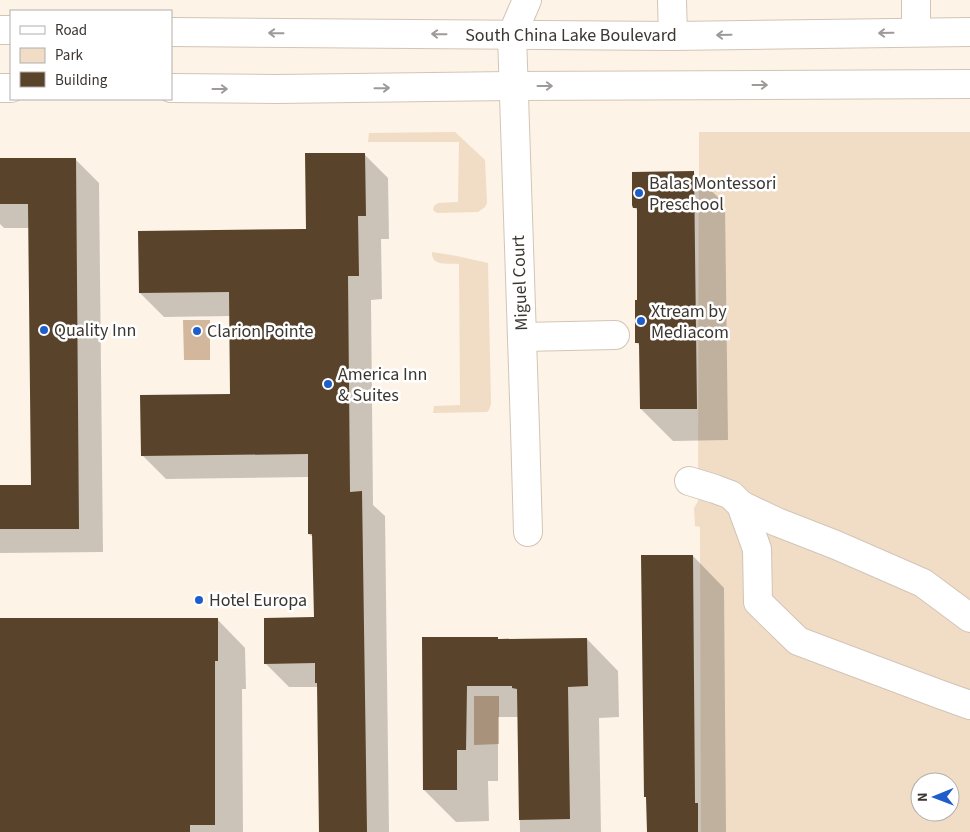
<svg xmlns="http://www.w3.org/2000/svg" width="970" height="832" viewBox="0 0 970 832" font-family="'Source Sans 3',sans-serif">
<rect width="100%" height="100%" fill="#fef3e7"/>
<g fill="#f1dcc6" fill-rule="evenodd">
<path d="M 455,132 L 485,160 L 487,203 L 485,207 L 478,212 L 437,213 L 433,210 L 434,206 L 438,203 L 458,202 L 459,142 L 368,142 L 369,133 Z"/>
<path d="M 699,132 L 970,132 L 970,832 L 701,832 L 700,527 L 695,526 L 694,508 L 698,501 ZM 920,782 L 950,782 L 950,812 L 920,812 Z"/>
<path d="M 432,252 L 457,256 L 488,263 L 491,404 L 489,410 L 487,412 L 433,413 L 434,406 L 460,405 L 459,264 C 449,263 431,267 432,252 Z"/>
</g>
<g fill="#d2b79c">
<path d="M 183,320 L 210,320 L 210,360 L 184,360 Z"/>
<path d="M 474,696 L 499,696 L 499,744 L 474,745 Z"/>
</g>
<g fill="#0003">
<path d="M 364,154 L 388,178 L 389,239 L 381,239 L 382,299 L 371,300 L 373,505 L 385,516 L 389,832 L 320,832 L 318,687 L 289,687 L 266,664 L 315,619 L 314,538 L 309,534 L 309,477 L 166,479 L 142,455 L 231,395 L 231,316 L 164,317 L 140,293 L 307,230 Z"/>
<path d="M 75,159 L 99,183 L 103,552 L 0,553 L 0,486 L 32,486 L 30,228 L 4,228 L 0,224 L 0,160 Z"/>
<path d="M 693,173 L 725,204 L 728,440 L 673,441 L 641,409 L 640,346 L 636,342 L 639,301 L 638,211 L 634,207 Z"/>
<path d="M 693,556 L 724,588 L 726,832 L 648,832 Z"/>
<path d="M 217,619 L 245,648 L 246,689 L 242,689 L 243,832 L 0,832 L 0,620 Z"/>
<path d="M 424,638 L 497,638 L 500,641 L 587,639 L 618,671 L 619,717 L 599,718 L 601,832 L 520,832 L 518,717 L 498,717 L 498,781 L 488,781 L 489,821 L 456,822 L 424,790 Z"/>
</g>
<g fill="#59432a">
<path d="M 305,153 L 365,153 L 366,216 L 358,216 L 359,276 L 348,276 L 350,492 L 362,491 L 367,832 L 319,832 L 317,683 L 315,683 L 315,663 L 264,664 L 264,618 L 314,617 L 312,534 L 308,534 L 308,454 L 141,456 L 140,395 L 230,394 L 229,292 L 139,293 L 138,231 L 306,229 Z"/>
<path d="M 0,158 L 76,158 L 79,529 L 0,529 L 0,485 L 31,485 L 28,204 L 0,204 Z"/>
<path d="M 694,171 L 697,409 L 640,409 L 639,343 L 635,343 L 635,300 L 637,300 L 637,208 L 633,208 L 632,205 L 632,172 Z"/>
<path d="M 641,555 L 693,555 L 695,803 L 698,803 L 698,832 L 647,832 L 646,797 L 644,797 Z"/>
<path d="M 0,618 L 218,618 L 218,661 L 215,661 L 215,825 L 190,825 L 190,832 L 0,832 Z"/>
<path d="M 422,637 L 498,637 L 498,639 L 587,638 L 588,686 L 568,687 L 570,819 L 519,820 L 517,689 L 512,688 L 512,686 L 467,686 L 466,750 L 457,750 L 457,790 L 423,790 Z"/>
</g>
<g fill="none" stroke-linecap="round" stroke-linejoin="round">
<defs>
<g id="minor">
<path d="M 527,0 L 512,35 L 525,429 L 528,532"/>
<path d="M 672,0 L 673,36"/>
<path d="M 916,0 L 916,32"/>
<path d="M 522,337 L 615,335"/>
<path d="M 689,481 L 715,489 L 731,495 L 741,505 L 757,549 L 758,602 L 798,641 L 939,694 L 970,705"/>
<path d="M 741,505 L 777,522 L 836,545 L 923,583 L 970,618"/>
</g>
<g id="major">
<path d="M 0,30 L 11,30"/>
<path d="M 171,32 L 673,36 L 970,32"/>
<path d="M 0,88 L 11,88"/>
<path d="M 171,88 L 276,89 L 513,86 L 970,84"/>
</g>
</defs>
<use href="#minor" stroke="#d2c5b7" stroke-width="30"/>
<use href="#major" stroke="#d2c5b7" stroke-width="30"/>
<use href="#minor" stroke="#fff" stroke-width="28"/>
<use href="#major" stroke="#fff" stroke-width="28"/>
</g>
<defs><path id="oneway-shaft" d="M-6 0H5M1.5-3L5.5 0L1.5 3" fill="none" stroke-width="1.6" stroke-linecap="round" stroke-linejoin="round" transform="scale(1.25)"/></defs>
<g stroke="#9e9a98">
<use href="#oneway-shaft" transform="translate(276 33) rotate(-179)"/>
<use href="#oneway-shaft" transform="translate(886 33) rotate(179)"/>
<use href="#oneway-shaft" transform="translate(439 34) rotate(-179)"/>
<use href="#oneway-shaft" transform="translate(724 35) rotate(179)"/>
<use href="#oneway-shaft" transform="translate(760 85)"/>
<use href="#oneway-shaft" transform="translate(545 86)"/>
<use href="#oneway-shaft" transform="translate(382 88) rotate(-1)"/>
<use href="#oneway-shaft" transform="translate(220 89)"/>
</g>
<g fill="#1f5eca" stroke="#fff" stroke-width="2">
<circle cx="639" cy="193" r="5"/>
<circle cx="641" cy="321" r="5"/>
<circle cx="44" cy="330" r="5"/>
<circle cx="197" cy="331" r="5"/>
<circle cx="328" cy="384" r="5"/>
<circle cx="199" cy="600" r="5"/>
</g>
<g text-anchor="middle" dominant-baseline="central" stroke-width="5" stroke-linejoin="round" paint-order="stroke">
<g font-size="18" fill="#3c3631" stroke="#fff">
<text x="571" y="35">South China Lake Boulevard</text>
<text transform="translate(520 283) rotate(-92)">Miguel Court</text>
</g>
<g font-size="18" fill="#3c3631" stroke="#fff" text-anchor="start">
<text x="649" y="183">Balas Montessori<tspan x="649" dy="21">Preschool</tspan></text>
<text x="651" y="311">Xtream by<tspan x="651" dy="21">Mediacom</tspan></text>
<text x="54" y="330">Quality Inn</text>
<text x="207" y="331">Clarion Pointe</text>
<text x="338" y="374">America Inn<tspan x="338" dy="21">&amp; Suites</tspan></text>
<text x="209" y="600">Hotel Europa</text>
</g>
</g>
<rect x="10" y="10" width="162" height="90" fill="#ffffff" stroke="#b1afad"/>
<rect x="20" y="26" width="25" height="8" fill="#ffffff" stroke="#b1afad"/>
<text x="55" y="35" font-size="15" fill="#3c3631">Road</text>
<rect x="20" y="48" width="25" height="15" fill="#f1dcc6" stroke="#b1afad"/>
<text x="55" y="60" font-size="15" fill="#3c3631">Park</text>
<rect x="20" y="72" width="25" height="15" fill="#59432a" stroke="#b1afad"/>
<text x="55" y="85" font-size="15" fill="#3c3631">Building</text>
<g transform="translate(935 797) rotate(269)"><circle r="24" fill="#ffffff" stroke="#b1afad"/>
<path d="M0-4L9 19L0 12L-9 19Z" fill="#1f5eca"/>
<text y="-8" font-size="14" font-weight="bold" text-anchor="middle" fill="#3c3631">N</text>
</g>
</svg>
